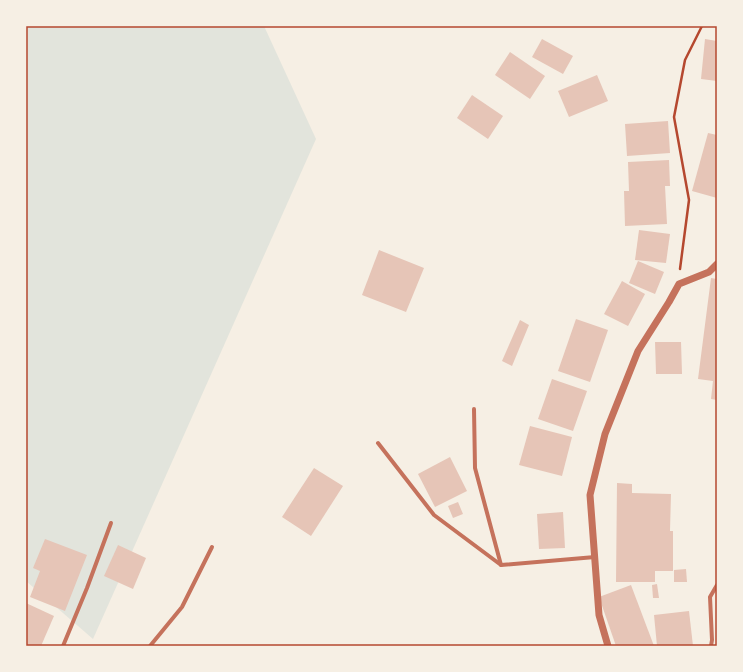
<svg xmlns="http://www.w3.org/2000/svg" width="743" height="672" viewBox="0 0 743 672" font-family="'IBM Plex Sans',sans-serif">
<rect width="100%" height="100%" fill="#f6efe4"/>
<path fill="#e2e4dc" d="M 26,26 L 264,26 L 316,139 L 93,639 L 26,581 Z"/>
<g fill="#e6c5b7">
<path d="M 542,39 L 573,56 L 563,74 L 532,57 Z"/>
<path d="M 705,39 L 717,41 L 717,81 L 701,79 Z"/>
<path d="M 510,52 L 545,76 L 530,99 L 495,75 Z"/>
<path d="M 597,75 L 608,101 L 569,117 L 558,91 Z"/>
<path d="M 472,95 L 503,116 L 488,139 L 457,118 Z"/>
<path d="M 668,121 L 670,153 L 627,156 L 625,124 Z"/>
<path d="M 708,133 L 717,135 L 717,198 L 692,191 Z"/>
<path d="M 669,160 L 670,186 L 665,186 L 667,224 L 625,226 L 624,191 L 629,191 L 628,162 Z"/>
<path d="M 639,230 L 670,234 L 666,263 L 635,260 Z"/>
<path d="M 379,250 L 424,268 L 406,312 L 362,295 Z"/>
<path d="M 638,261 L 664,272 L 655,294 L 629,283 Z"/>
<path d="M 711,278 L 717,279 L 717,400 L 711,399 L 713,381 L 698,379 Z"/>
<path d="M 622,281 L 645,294 L 628,326 L 604,314 Z"/>
<path d="M 576,319 L 608,330 L 590,382 L 558,371 Z"/>
<path d="M 520,320 L 529,325 L 512,366 L 502,361 Z"/>
<path d="M 655,342 L 681,342 L 682,374 L 656,374 Z"/>
<path d="M 552,379 L 587,391 L 573,431 L 538,419 Z"/>
<path d="M 530,426 L 572,437 L 562,476 L 519,465 Z"/>
<path d="M 450,457 L 467,491 L 435,507 L 418,474 Z"/>
<path d="M 314,468 L 343,486 L 311,536 L 282,517 Z"/>
<path d="M 617,483 L 632,484 L 632,493 L 671,494 L 670,531 L 673,531 L 673,571 L 655,571 L 655,582 L 616,582 Z"/>
<path d="M 458,502 L 463,514 L 453,518 L 448,506 Z"/>
<path d="M 563,512 L 565,548 L 539,549 L 537,514 Z"/>
<path d="M 45,539 L 87,555 L 65,611 L 30,597 L 40,571 L 33,568 Z"/>
<path d="M 118,545 L 146,558 L 133,589 L 104,576 Z"/>
<path d="M 686,569 L 687,582 L 674,582 L 674,570 Z"/>
<path d="M 657,584 L 659,598 L 653,598 L 652,585 Z"/>
<path d="M 631,585 L 654,646 L 616,646 L 599,597 Z"/>
<path d="M 26,603 L 54,616 L 41,646 L 28,646 L 26,645 Z"/>
<path d="M 689,611 L 693,646 L 657,646 L 654,615 Z"/>
</g>
<g fill="none" stroke-linecap="round" stroke-linejoin="round">
<path stroke="#b5482f" stroke-width="2.5" d="M 680,269 L 689,200 L 674,117 L 685,60 L 702,26"/>
<g stroke="#c5725c" stroke-width="4">
<path d="M 474,409 L 475,468 L 501,565"/>
<path d="M 378,443 L 434,515 L 501,565 L 595,557"/>
<path d="M 63,646 L 87,588 L 111,523"/>
<path d="M 150,646 L 182,607 L 212,547"/>
<path d="M 711,646 L 712,640 L 710,597 L 717,585"/>
</g>
<path stroke="#c5725c" stroke-width="7" d="M 608,646 L 599,615 L 590,495 L 605,434 L 638,351 L 669,302 L 679,284 L 709,272 L 717,264"/>
</g>
<rect width="743" height="672" fill="none" stroke="#f6efe4" stroke-width="54"/>
<rect x="27" y="27" width="689" height="618" fill="none" stroke="#b5482f" stroke-width="1.5"/>
</svg>
